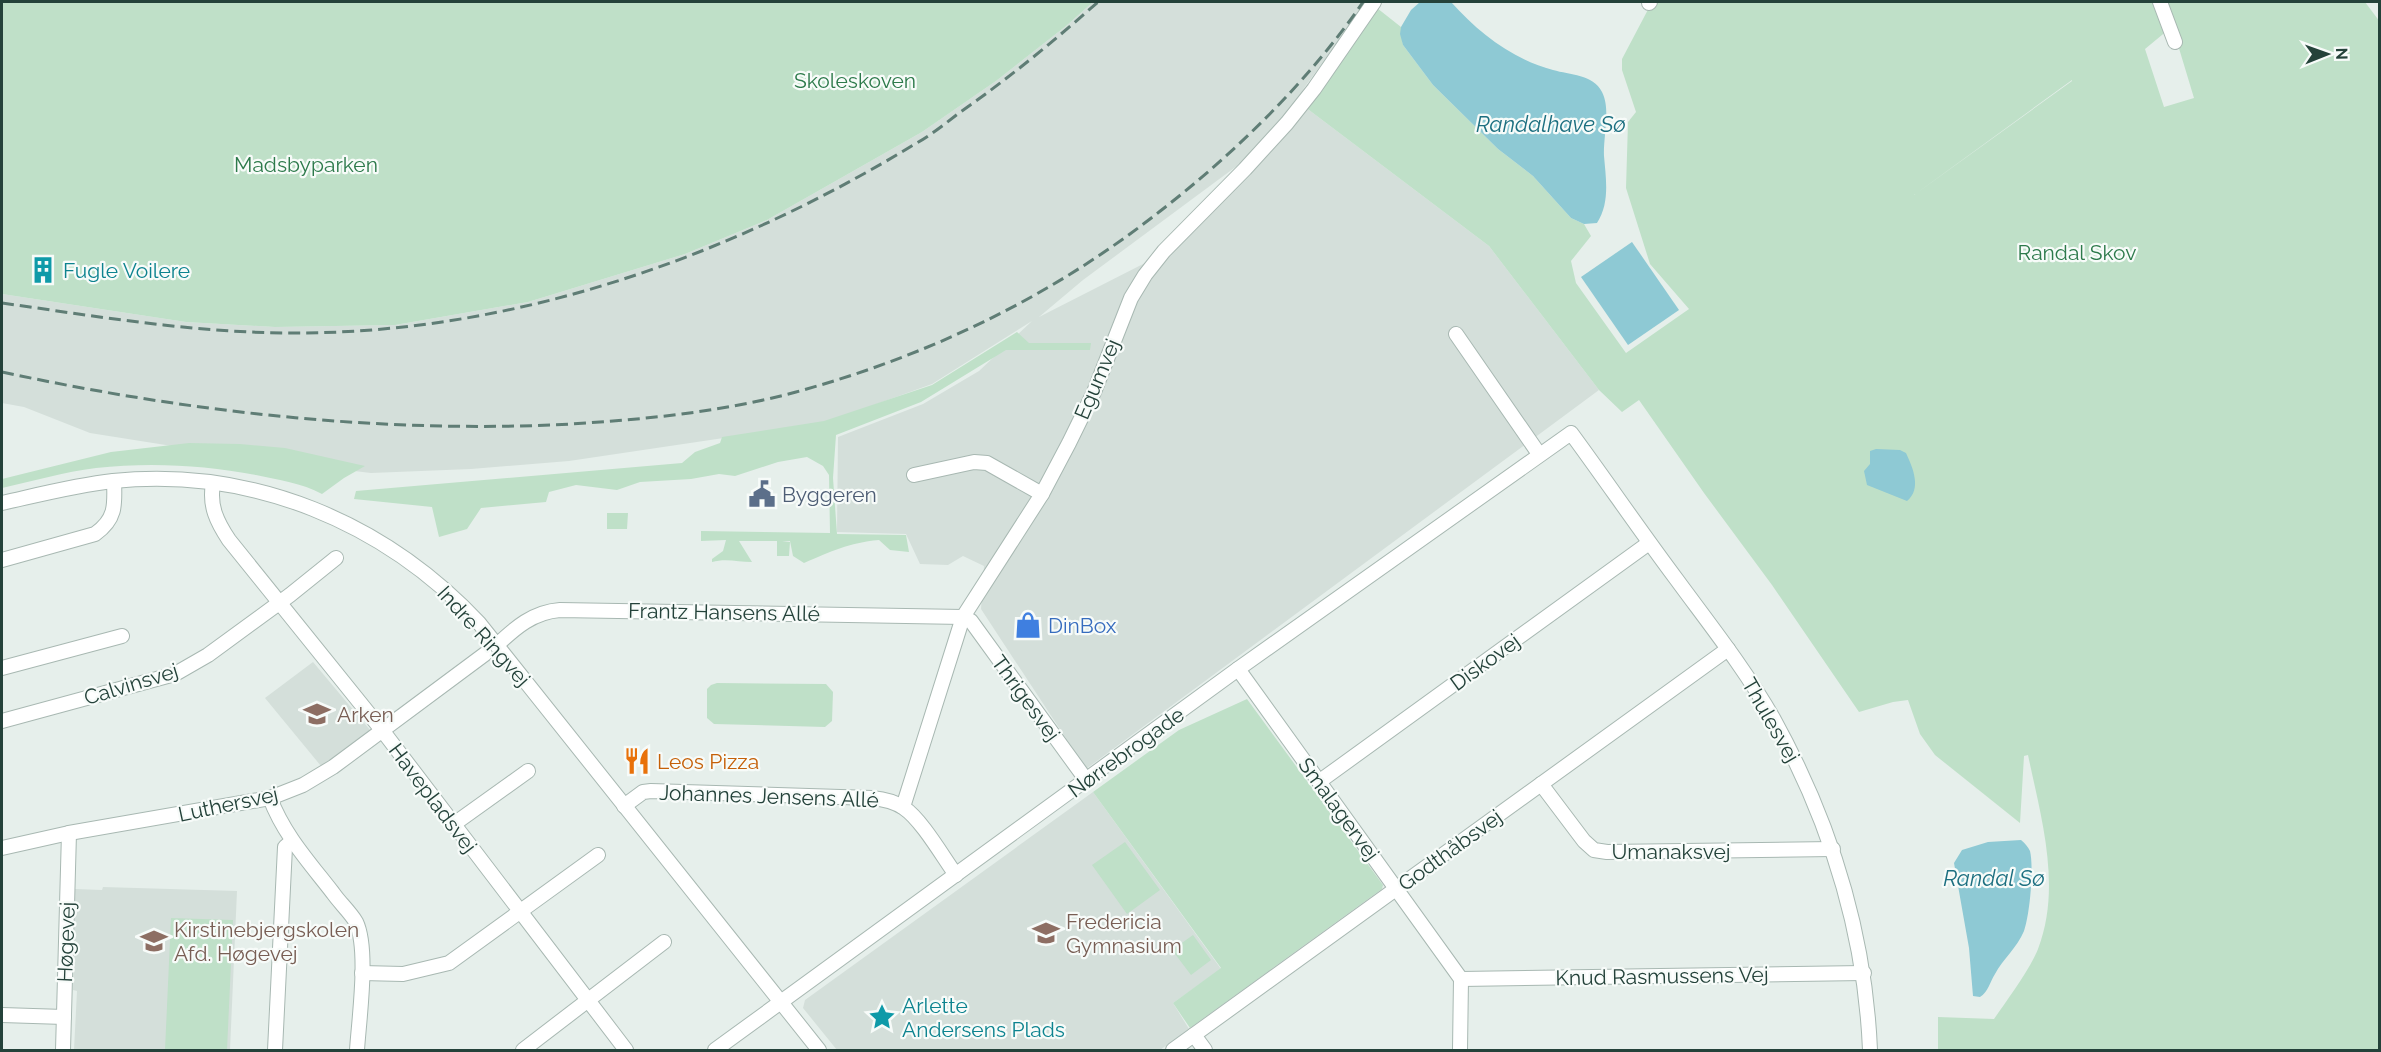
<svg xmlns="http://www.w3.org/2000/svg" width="2381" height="1052" viewBox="0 0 2381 1052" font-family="Raleway,sans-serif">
<rect width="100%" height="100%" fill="#e6efeb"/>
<g fill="#d4dfda" fill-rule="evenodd">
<path d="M 1093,2 L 1367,2 L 1304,88 L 1295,105 L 1305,107 L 1489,246 L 1599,390 L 1086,769 L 981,609 L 984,566 L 963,556 L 948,565 L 920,564 L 906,534 L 837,532 L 838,437 L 923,404 L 979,371 L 1032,321 L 932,384 L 824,423 L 569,461 L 471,469 L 371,473 L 254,459 L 90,433 L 24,407 L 2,403 L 2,294 L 186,322 L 275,327 L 395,325 L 528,302 L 685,254 L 767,220 L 922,132 L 996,81 L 1066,26 ZM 1249,157 L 1145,263 L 1039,317 L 1083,280 Z"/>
<path d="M 313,662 L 370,730 L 321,766 L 265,698 Z"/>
<path d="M 1093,792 L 1221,969 L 1173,1003 L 1189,1029 L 1160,1050 L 837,1050 L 803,1008 L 805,1000 Z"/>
<path d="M 103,887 L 237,891 L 230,1050 L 74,1050 L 77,991 L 73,990 L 75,889 L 102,890 Z"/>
</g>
<g fill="#bfe0c8" fill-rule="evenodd">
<path d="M 2,2 L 1093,2 L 1066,26 L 996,81 L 922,132 L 767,220 L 685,254 L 528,302 L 395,325 L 275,327 L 186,322 L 2,294 Z"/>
<path d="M 1652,2 L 2156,2 L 2168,30 L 2145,49 L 2164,107 L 2194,98 L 2165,2 L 2365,2 L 2380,22 L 2379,1050 L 1938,1050 L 1938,1017 L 1994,1019 C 2007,1000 2030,969 2038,949 C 2062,887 2041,817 2028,755 L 2024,756 L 2020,823 L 1935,755 L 1920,734 L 1908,700 L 1893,702 L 1859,712 L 1772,585 L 1704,493 L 1639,400 L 1622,412 L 1599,390 L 1489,246 L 1305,107 L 1377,8 L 1401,27 L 1403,45 L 1433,85 L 1498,149 L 1533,176 L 1571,218 L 1584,224 L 1591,236 L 1571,261 L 1576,283 L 1626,353 L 1689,309 L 1650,264 L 1626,188 L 1628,122 L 1636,112 L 1622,70 L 1622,59 ZM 2072,80 L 2072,81 L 1914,195 Z"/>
<path d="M 1017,332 L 1029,343 L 1091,343 L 1090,350 L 1006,350 L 921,402 L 836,435 L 833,478 L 837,534 L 906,535 L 909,552 L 890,550 L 879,540 C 848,543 832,551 804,563 L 793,556 L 790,541 L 782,541 L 790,542 L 789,556 L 777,556 L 777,541 L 739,541 L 752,562 C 738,562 726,558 712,562 L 712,559 L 723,551 L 726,540 L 701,541 L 701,531 L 830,533 L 829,475 L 823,466 L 807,457 L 778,462 L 735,476 L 719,474 L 691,479 L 640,482 L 617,490 L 576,485 L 549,492 L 546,502 L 481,508 L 467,529 L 439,537 L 432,507 L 354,499 L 356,491 L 682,463 L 695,452 L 720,443 L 722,437 L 824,421 L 932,385 Z"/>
<path d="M 189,443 L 240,444 L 285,448 L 365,466 L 344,478 L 322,494 C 302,483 278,480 256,475 C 203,465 150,462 96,468 C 64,472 33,481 2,488 L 2,479 L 111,452 Z"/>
<path d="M 607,513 L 628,513 L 627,529 L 607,529 Z"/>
<path d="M 717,683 L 826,684 L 833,692 L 832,721 L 825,727 L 714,724 L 707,718 L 707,689 L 711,685 Z"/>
<path d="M 1247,699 L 1383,885 L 1382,889 L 1190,1028 L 1173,1003 L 1221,968 L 1093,792 L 1179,730 Z"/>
<path d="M 1125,842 L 1160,890 L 1127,914 L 1092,865 Z"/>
<path d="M 171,918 L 233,920 L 227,1050 L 165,1050 Z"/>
<path d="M 1193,935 L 1211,960 L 1191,975 L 1172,950 Z"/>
</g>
<g fill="#8ec9d4">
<path d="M 1420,2 L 1451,2 C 1479,33 1512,59 1553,70 C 1570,75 1593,74 1602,92 C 1611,109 1603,137 1604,156 C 1606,179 1610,203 1597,223 L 1584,224 L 1571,218 L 1533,176 L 1498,149 L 1433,85 L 1403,45 L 1400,34 L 1401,27 L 1411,10 Z"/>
<path d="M 1632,242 L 1679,310 L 1628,345 L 1581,277 Z"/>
<path d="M 1876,449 L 1900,450 L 1906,453 C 1913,468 1922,489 1907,501 L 1867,485 L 1864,471 L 1870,464 L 1870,451 Z"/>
<path d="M 2021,840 C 2025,843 2028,847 2030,851 C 2034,868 2030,914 2024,931 C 2017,948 2003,959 1995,974 C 1990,982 1988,992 1980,997 L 1973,996 L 1969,948 L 1954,863 L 1962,850 L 1988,842 Z"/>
</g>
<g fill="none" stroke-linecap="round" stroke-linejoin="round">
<defs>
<g id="minor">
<path d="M 2160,2 L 2175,42"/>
<path d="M 1649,3 L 1650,2"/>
<path d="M 1456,334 L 1539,454"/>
<path d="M 914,475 L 974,462 L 987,463 L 1042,494"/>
<path d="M 213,484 C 209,506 217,522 229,540 L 382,730 L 626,1050"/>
<path d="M 2,503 C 38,495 76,485 113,481 C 253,467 384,522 479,623 L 819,1050"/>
<path d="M 2,560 L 95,534 C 116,519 115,505 114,481"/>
<path d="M 497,645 C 515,628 533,612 560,610 L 963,617 L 971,621 L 1087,781"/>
<path d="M 2,668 L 122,636"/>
<path d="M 1238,669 L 1461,979 L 1460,1050"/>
<path d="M 2,721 L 175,674 L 208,655 L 290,595 L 336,558"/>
<path d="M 1320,781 L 1649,543"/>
<path d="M 1541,784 L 1584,841 L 1594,850 L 1607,852 L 1833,849"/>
<path d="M 270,798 C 284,835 309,862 333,893 C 340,903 350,912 356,922 C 369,949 359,1019 357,1050"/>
<path d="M 624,806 L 643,792 L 651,791 L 872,798 C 883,799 894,801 904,808 C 921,819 943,857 956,875"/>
<path d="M 903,807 L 963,617 L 1042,494 L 1069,443 L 1094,392 L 1131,298 L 1145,275 L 1164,251 L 1245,169 L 1287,123 L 1314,89 L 1374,2"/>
<path d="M 454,824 L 528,771"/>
<path d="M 2,848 L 69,833 L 270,798 L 303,785 L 333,767 L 485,654"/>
<path d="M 362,973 L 403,974 L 449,963 L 598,855"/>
<path d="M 1461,979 L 1864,973"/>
<path d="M 2,1015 L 64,1017"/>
<path d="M 1194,1035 L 1205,1050"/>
<path d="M 63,1050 L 69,833"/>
<path d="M 275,1050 L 285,847 L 292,841"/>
<path d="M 523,1050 L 664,942"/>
<path d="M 715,1050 L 1238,669 L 1571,433 C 1607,482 1641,532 1677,580 C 1710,625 1745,669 1773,718 C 1831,823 1865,931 1870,1050"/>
<path d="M 1173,1050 L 1728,649"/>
</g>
</defs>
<use href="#minor" stroke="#a8b8b2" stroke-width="16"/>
<use href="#minor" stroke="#fff" stroke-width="14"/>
<g stroke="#5f7d75" stroke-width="3" stroke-dasharray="12 6" stroke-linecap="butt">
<path d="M 2,303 C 101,317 202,334 303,333 C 520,331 731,256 915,144 C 931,135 945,124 959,113 C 1008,79 1054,41 1098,2"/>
<path d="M 2,372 C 188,412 381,434 572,424 C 647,419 722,412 796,392 C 928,356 1051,297 1159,212 C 1234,154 1309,81 1363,2"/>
</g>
</g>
<defs>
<symbol id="building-bare" viewBox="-9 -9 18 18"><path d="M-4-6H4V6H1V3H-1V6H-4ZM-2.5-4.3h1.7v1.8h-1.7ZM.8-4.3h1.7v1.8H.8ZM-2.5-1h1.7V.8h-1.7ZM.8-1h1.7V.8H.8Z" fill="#0f9aa8" stroke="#f7fbf9" stroke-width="2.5" paint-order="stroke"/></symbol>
<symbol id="civic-bare" viewBox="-9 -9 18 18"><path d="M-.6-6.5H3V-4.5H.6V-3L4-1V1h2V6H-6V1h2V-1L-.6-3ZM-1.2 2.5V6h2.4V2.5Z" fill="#5c6f8a" stroke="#f7fbf9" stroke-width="2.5" paint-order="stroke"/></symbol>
<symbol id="shop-bare" viewBox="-9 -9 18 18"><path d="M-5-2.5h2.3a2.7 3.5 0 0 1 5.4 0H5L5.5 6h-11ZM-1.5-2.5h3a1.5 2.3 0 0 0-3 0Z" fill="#3f7fe0" stroke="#f7fbf9" stroke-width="2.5" paint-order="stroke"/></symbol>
<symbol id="school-bare" viewBox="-9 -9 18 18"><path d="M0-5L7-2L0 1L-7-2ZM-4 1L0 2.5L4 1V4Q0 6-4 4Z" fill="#8d6e63" stroke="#f7fbf9" stroke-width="2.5" paint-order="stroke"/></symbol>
<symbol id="restaurant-bare" viewBox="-9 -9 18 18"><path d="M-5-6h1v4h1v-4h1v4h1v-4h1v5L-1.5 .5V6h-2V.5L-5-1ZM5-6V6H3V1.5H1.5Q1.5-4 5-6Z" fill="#e8710a" stroke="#f7fbf9" stroke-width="2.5" paint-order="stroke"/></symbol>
<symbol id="sight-bare" viewBox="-9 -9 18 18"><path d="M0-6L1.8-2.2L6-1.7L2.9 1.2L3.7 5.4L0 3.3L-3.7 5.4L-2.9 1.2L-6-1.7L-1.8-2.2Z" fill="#0f9aa8" stroke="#f7fbf9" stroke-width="2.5" paint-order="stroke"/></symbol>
</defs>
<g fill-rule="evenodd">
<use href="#building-bare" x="24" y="251" width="38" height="38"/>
<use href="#civic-bare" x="743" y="475" width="38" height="38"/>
<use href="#shop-bare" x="1009" y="606" width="38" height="38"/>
<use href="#school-bare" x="298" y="695" width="38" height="38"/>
<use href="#restaurant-bare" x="618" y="742" width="38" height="38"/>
<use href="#school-bare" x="1027" y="914" width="38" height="38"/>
<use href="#school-bare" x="135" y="922" width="38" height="38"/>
<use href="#sight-bare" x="863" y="998" width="38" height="38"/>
</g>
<g text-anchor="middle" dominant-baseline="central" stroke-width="4.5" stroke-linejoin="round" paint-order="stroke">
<g font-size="21" fill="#2d7a4b" stroke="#f7fbf9">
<text x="855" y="80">Skoleskoven</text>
<text x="306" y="164">Madsbyparken</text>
<text x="2077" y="252">Randal Skov</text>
</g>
<g font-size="21" fill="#0d838f" stroke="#f7fbf9" text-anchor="start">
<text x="63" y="270">Fugle Voilere</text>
<text x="902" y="1005">Arlette<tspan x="902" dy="24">Andersens Plads</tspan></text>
</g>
<g font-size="21" fill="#24423a" stroke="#f7fbf9">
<text transform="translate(1097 379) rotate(-67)">Egumvej</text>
<text transform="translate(724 612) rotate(1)">Frantz Hansens Allé</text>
<text transform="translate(484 636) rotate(48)">Indre Ringvej</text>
<text transform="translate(1485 662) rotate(-36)">Diskovej</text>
<text transform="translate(131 684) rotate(-17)">Calvinsvej</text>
<text transform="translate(1026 698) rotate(54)">Thrigesvej</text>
<text transform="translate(1771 720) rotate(60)">Thulesvej</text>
<text transform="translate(1126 752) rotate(-36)">Nørrebrogade</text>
<text transform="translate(769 796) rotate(2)">Johannes Jensens Allé</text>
<text transform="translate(433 798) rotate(53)">Havepladsvej</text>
<text transform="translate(228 804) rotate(-12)">Luthersvej</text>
<text transform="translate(1339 809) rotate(54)">Smalagervej</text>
<text transform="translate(1450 850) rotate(-36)">Godthåbsvej</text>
<text x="1671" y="851">Umanaksvej</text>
<text transform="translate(66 942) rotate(-88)">Høgevej</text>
<text transform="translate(1662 976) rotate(-1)">Knud Rasmussens Vej</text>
</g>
<g font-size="21" fill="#4e5e75" stroke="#f7fbf9" text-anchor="start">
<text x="782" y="494">Byggeren</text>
</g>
<g font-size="21" fill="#366cbe" stroke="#f7fbf9" text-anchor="start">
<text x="1048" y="625">DinBox</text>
</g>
<g font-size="21" fill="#785e54" stroke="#f7fbf9" text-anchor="start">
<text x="337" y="714">Arken</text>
<text x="1066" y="921">Fredericia<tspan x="1066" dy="24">Gymnasium</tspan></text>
<text x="174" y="929">Kirstinebjergskolen<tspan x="174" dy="24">Afd. Høgevej</tspan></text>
</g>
<g font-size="21" fill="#c56008" stroke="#f7fbf9" text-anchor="start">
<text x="657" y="761">Leos Pizza</text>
</g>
<g font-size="22" font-style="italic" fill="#1c6f80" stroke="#f7fbf9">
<text x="1551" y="124">Randalhave Sø</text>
<text x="1994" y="878">Randal Sø</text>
</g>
</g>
<rect width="2381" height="1052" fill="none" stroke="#24423a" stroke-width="6"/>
<g transform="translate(2327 54) rotate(89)" stroke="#f7fbf9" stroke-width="4.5" paint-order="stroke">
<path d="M0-4.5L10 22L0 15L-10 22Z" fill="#24423a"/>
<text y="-9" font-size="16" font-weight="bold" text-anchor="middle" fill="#24423a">N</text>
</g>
</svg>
